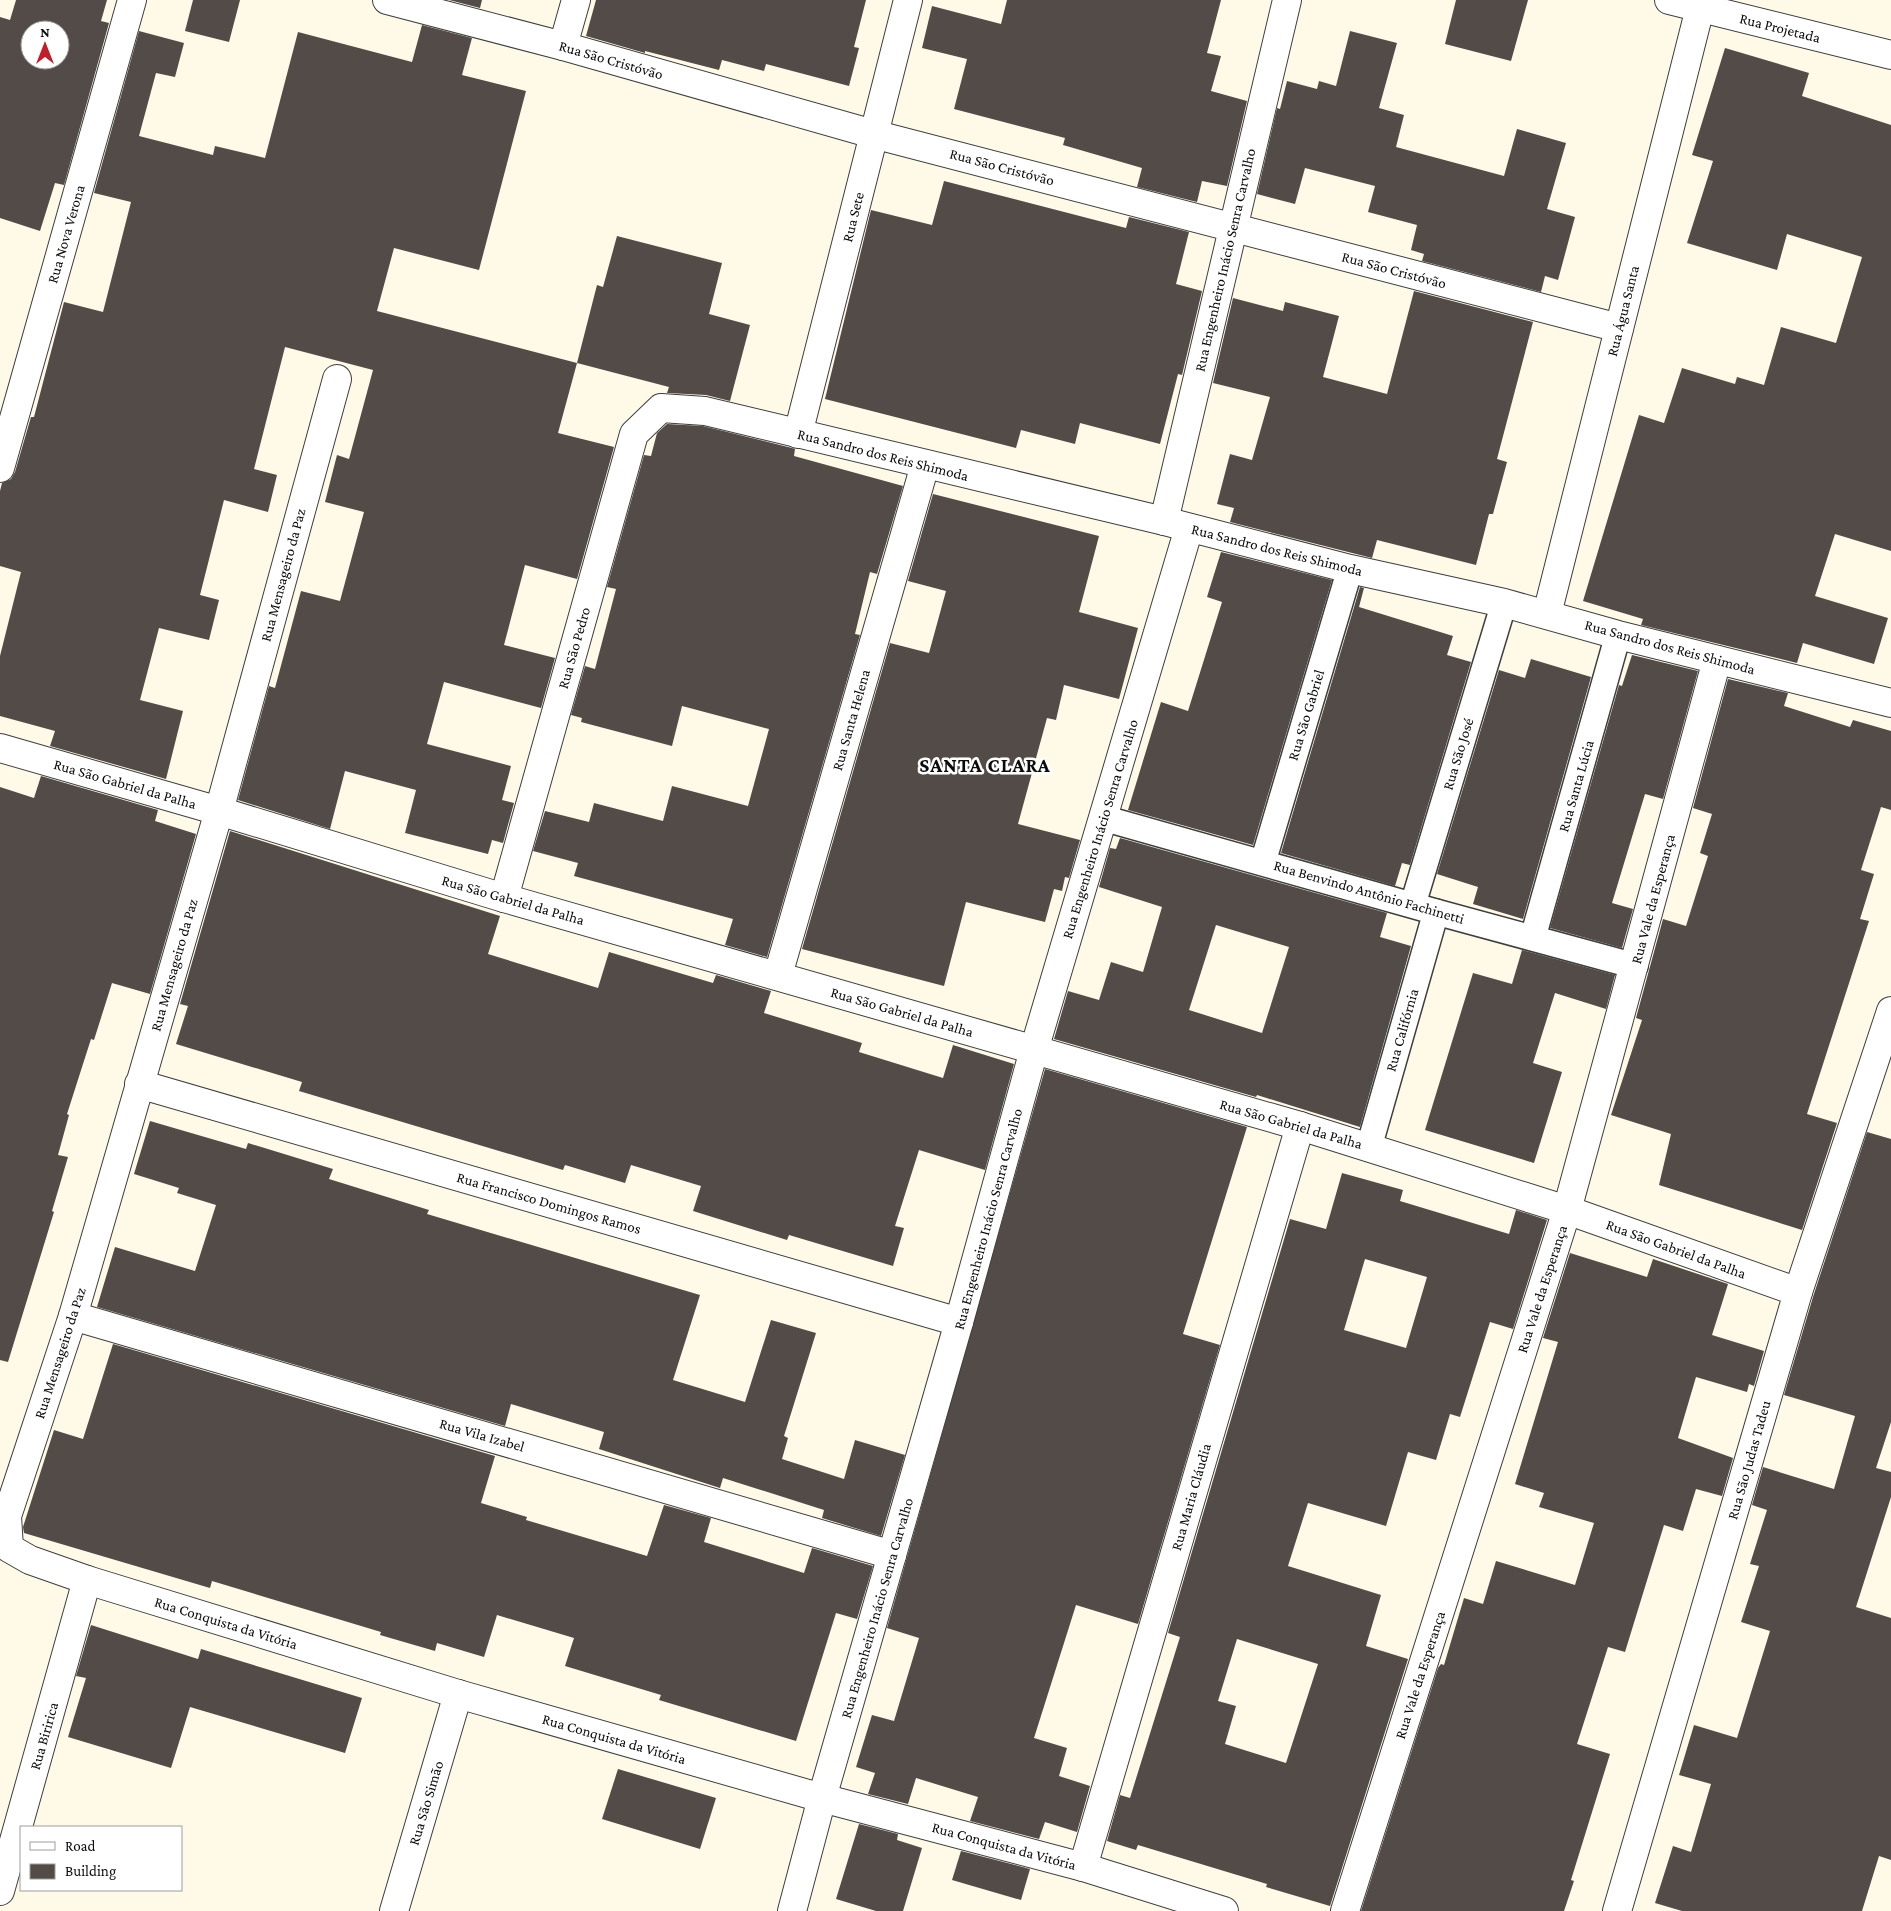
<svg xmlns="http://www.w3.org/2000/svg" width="1891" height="1911" viewBox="0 0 1891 1911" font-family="'Crimson Pro',serif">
<rect width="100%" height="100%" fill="#fffae8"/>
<g fill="#534b47" fill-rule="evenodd">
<path d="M 16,0 L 107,0 L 101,21 L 109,23 L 64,185 L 55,183 L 40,231 L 0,218 L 0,17 L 10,20 ZM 30,30 L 60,30 L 60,60 L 30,60 Z"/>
<path d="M 193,0 L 240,0 L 229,42 L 185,31 Z"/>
<path d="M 449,0 L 482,0 L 480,8 Z"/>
<path d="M 596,0 L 866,0 L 854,47 L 859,48 L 849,86 L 766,64 L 764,71 L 722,60 L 719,70 L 645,51 L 645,53 L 586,36 Z"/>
<path d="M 1007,0 L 1221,0 L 1207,53 L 1221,56 L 1211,91 L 1247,101 L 1227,186 L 1202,181 L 1197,202 L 1137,187 L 1142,168 L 1063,145 L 1065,138 L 954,109 L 967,59 L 922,48 L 932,6 L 1001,24 Z"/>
<path d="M 1456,0 L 1528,0 L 1511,61 L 1445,44 Z"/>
<path d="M 422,25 L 472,38 L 462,75 L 526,91 L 479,270 L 394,248 L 377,311 L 577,363 L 558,433 L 614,447 L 577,579 L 525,565 L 504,645 L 555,658 L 541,708 L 444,682 L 427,744 L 511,766 L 502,800 L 514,803 L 503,843 L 492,840 L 488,854 L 405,833 L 416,790 L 345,771 L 330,829 L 238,800 L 269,686 L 275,688 L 301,591 L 340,601 L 364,512 L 325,502 L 337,455 L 349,459 L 373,370 L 285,347 L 254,469 L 277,475 L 268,512 L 224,500 L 200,595 L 219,600 L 209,640 L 159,628 L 140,700 L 183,711 L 166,779 L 50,746 L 55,731 L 0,716 L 0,656 L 21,572 L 0,566 L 0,491 L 2,483 L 11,479 L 15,472 L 31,417 L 34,417 L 64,302 L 103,312 L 131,202 L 94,193 L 139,31 L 184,43 L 175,77 L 156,73 L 139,136 L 213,155 L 215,146 L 265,158 L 298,32 L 412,62 Z"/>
<path d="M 1350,31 L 1397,43 L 1379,108 L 1404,115 L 1396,147 L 1504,176 L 1517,129 L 1566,143 L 1547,209 L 1575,217 L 1558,280 L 1545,276 L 1541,292 L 1422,261 L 1424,254 L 1411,250 L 1417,225 L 1368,212 L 1375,186 L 1305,168 L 1295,204 L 1257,194 L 1277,108 L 1280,109 L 1287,81 L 1317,89 L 1319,81 L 1336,86 Z"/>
<path d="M 1725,48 L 1809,73 L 1802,96 L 1891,125 L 1891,551 L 1835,534 L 1815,596 L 1888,618 L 1874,664 L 1803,643 L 1797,663 L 1641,625 L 1643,619 L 1583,601 L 1639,415 L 1664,423 L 1682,368 L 1735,384 L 1737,377 L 1764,385 L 1781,327 L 1836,343 L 1862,257 L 1787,234 L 1777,270 L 1687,243 L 1713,161 L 1692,155 Z"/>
<path d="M 944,181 L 1126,228 L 1129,217 L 1189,232 L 1176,284 L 1202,291 L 1182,375 L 1178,374 L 1160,444 L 1080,423 L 1075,444 L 1021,430 L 1016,448 L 825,399 L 871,210 L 932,225 Z"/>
<path d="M 617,236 L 722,263 L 709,314 L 750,325 L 730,401 L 706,395 L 667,393 L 669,387 L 577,363 L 597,285 L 603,287 Z"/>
<path d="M 1414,291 L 1533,322 L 1497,459 L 1507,462 L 1493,514 L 1489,514 L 1476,565 L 1377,540 L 1372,558 L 1230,522 L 1234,508 L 1217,504 L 1230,454 L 1252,460 L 1270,397 L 1213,383 L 1233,298 L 1283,311 L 1285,302 L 1339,316 L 1323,377 L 1387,394 Z"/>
<path d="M 667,424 L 703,426 L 792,448 L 795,449 L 794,456 L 903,486 L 877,574 L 870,572 L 855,634 L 860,635 L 767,957 L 725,945 L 733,919 L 574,876 L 578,863 L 533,851 L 545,811 L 589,822 L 594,803 L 663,821 L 672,786 L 748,806 L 769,729 L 682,706 L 672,746 L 581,722 L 582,718 L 571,715 L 585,666 L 595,669 L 616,589 L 607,587 L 644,455 L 651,456 L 657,433 Z"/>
<path d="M 933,494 L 1099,536 L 1079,612 L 1138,628 L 1119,699 L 1064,685 L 1056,720 L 1047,718 L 1018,824 L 1080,840 L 1069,878 L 1065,877 L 1062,891 L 1054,889 L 1045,922 L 966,902 L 944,986 L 802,949 L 890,643 L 929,653 L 946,591 L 908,581 Z"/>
<path d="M 1221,552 L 1332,580 L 1253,845 L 1128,810 L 1161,702 L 1188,711 L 1222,602 L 1207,597 Z"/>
<path d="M 1360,587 L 1364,588 L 1359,607 L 1453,636 L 1447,655 L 1471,662 L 1410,865 L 1402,863 L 1395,886 L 1281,853 Z"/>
<path d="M 1632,655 L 1698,671 L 1663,799 L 1645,794 L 1612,903 L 1633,909 L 1622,948 L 1550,928 L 1619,685 L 1622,686 Z"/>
<path d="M 1531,659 L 1591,677 L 1523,919 L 1473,904 L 1478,887 L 1437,874 L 1499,670 L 1525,678 Z"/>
<path d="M 1728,679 L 1788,693 L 1784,706 L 1850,727 L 1853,720 L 1891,731 L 1891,810 L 1881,807 L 1861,870 L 1874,874 L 1860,919 L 1869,921 L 1807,1114 L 1837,1123 L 1802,1230 L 1659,1185 L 1671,1134 L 1611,1115 L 1642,1020 L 1636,1018 L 1663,919 L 1686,926 L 1708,856 L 1700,853 L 1712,814 L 1693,808 Z"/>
<path d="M 41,776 L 158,810 L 155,821 L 196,834 L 150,994 L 112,983 L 94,1040 L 91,1039 L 67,1114 L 69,1115 L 58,1155 L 68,1157 L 52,1211 L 54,1212 L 8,1362 L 0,1360 L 0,787 L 34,798 Z"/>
<path d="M 230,831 L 500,916 L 488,954 L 598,988 L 609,952 L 713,983 L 716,975 L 771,991 L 764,1013 L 862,1043 L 859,1052 L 943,1078 L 953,1045 L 1014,1064 L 985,1170 L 919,1150 L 895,1226 L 904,1228 L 893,1266 L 789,1235 L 787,1240 L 693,1211 L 701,1186 L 631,1165 L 625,1183 L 565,1165 L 563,1170 L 299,1091 L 302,1082 L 176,1044 L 188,1006 L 180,1004 Z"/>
<path d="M 1120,838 L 1387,913 L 1380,937 L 1411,946 L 1360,1127 L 1257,1095 L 1256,1097 L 1054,1039 L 1068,991 L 1099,1000 L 1111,962 L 1143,972 L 1162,907 L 1099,887 L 1110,848 L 1116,849 ZM 1216,925 L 1289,947 L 1262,1033 L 1189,1010 Z"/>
<path d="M 1522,950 L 1615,975 L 1606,1009 L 1555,993 L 1533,1063 L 1562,1072 L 1534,1163 L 1425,1130 L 1473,973 L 1512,984 Z"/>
<path d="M 1045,1069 L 1247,1127 L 1183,1334 L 1220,1345 L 1138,1624 L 1076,1605 L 1034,1738 L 1067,1748 L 1059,1776 L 1090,1786 L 1077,1832 L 1045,1822 L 1039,1839 L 970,1821 L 978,1797 L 916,1778 L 908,1804 L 868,1794 L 875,1773 L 856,1767 L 872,1715 L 894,1721 L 919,1638 L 887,1628 Z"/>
<path d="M 150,1121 L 246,1149 L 248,1143 L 333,1169 L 329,1179 L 429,1210 L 427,1214 L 700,1295 L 673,1380 L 745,1402 L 771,1320 L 816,1333 L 784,1436 L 788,1438 L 782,1459 L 844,1479 L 855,1440 L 905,1455 L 881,1536 L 822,1518 L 824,1510 L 723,1478 L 720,1488 L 599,1449 L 604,1432 L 511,1404 L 505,1426 L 97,1307 L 115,1247 L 195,1271 L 216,1205 L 177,1193 L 179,1188 L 134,1174 Z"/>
<path d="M 1867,1132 L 1891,1139 L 1891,1422 L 1876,1468 L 1891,1472 L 1891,1497 L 1856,1607 L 1891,1618 L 1891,1860 L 1879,1856 L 1862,1911 L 1682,1911 L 1655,1903 L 1673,1846 L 1691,1852 L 1711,1784 L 1679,1775 L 1694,1725 L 1737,1738 L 1770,1631 L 1741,1622 L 1759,1566 L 1750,1564 L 1767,1510 L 1752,1505 L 1763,1467 L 1834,1489 L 1855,1416 L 1784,1395 L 1813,1297 Z"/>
<path d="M 1342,1173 L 1403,1190 L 1400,1201 L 1509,1234 L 1516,1210 L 1547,1220 L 1513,1329 L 1490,1322 L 1460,1417 L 1450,1414 L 1436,1460 L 1408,1452 L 1386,1526 L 1308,1503 L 1288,1566 L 1381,1595 L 1366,1646 L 1408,1659 L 1330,1906 L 1266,1887 L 1267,1884 L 1138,1845 L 1136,1850 L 1107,1841 L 1120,1795 L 1130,1798 L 1180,1637 L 1168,1633 L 1290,1219 L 1326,1229 ZM 1365,1259 L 1427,1277 L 1406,1348 L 1344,1330 ZM 1237,1639 L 1318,1664 L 1286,1763 L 1225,1744 L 1236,1706 L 1218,1701 Z"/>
<path d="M 1570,1253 L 1647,1277 L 1653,1259 L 1728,1284 L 1712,1335 L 1764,1351 L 1754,1386 L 1749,1384 L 1747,1392 L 1696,1377 L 1678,1438 L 1733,1458 L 1722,1496 L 1696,1489 L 1683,1531 L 1664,1525 L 1625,1652 L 1608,1647 L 1577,1744 L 1610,1754 L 1571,1880 L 1574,1881 L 1564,1911 L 1361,1911 L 1438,1668 L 1441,1664 L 1444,1665 L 1464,1598 L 1483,1604 L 1496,1561 L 1575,1585 L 1594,1523 L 1539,1507 L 1544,1493 L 1515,1484 L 1558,1342 L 1543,1338 Z"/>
<path d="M 113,1344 L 495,1456 L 481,1503 L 527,1517 L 526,1520 L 647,1556 L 664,1505 L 711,1518 L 704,1542 L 804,1573 L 812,1548 L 873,1566 L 857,1619 L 836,1613 L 796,1741 L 659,1700 L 661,1695 L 565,1666 L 574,1638 L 497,1615 L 484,1657 L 437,1643 L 435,1651 L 380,1635 L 381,1632 L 212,1581 L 210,1588 L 24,1533 L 23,1527 L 54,1430 L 83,1439 Z"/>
<path d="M 91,1625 L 198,1659 L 201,1649 L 362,1698 L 345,1753 L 190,1707 L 171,1768 L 68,1737 L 86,1678 L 76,1676 Z"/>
<path d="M 618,1769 L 716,1798 L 700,1849 L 602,1819 Z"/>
<path d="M 859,1824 L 898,1834 L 897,1840 L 922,1848 L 903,1911 L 876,1911 L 836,1899 Z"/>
<path d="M 961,1851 L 1030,1869 L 1021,1900 L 952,1880 Z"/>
</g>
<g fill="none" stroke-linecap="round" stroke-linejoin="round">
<defs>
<g id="lane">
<path d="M 1103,818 L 1436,912 L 1635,966"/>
<path d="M 1263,862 L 1350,569"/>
<path d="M 1413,904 L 1504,603"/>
<path d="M 1533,937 L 1618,635"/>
<path d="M 1369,1147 L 1436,912"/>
</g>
<g id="street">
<path d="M 387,0 L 563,46 L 873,134 L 1619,328"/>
<path d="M 1669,0 L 1891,55"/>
<path d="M 563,46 L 576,0"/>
<path d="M 337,379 L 219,811 L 73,1316 L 7,1516 L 9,1548 L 30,1560 L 87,1580 L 458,1694 L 822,1798 L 1083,1867 L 1224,1911"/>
<path d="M 798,434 L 908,0"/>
<path d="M 0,468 L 132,0"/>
<path d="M 1164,521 L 1287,0"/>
<path d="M 1547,614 L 1700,8"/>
<path d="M 0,748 L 219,811 L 504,898 L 1300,1126 L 1567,1210 L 1798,1292"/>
<path d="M 504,898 L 634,434 L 661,408 L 705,411 L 1164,521 L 1350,569 L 1504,603 L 1618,635 L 1891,703"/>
<path d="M 778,975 L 925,465"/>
<path d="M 139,1084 L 959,1322"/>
<path d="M 73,1316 L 892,1555"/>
<path d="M 1083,1867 L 1300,1126"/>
<path d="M 0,1891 L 87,1580"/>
<path d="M 394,1911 L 458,1694"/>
<path d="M 792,1911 L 822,1798 L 959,1322 L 1034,1050 L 1189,528"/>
<path d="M 1345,1911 L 1567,1210 L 1717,660"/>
<path d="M 1617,1911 L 1798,1292 L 1891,1011"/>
</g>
</defs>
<use href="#lane" stroke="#3e3e3e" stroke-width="28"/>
<use href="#street" stroke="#3e3e3e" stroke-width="30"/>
<use href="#lane" stroke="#fff" stroke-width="25"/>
<use href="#street" stroke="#fff" stroke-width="28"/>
</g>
<g text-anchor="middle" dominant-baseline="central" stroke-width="5" stroke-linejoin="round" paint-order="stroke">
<g font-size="15" fill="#0b0b0b" stroke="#fff">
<text transform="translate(1780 28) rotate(14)">Rua Projetada</text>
<text transform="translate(611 60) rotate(16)">Rua São Cristóvão</text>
<text transform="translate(1002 167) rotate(15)">Rua São Cristóvão</text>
<text transform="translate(853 217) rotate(-76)">Rua Sete</text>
<text transform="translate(66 234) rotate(-74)">Rua Nova Verona</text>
<text transform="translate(1225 260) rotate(-77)">Rua Engenheiro Inácio Senra Carvalho</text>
<text transform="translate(1394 270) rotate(15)">Rua São Cristóvão</text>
<text transform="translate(1623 311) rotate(-76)">Rua Água Santa</text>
<text transform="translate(883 455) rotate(14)">Rua Sandro dos Reis Shimoda</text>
<text transform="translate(1277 550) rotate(14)">Rua Sandro dos Reis Shimoda</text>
<text transform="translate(283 575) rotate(-75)">Rua Mensageiro da Paz</text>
<text transform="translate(1670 647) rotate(15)">Rua Sandro dos Reis Shimoda</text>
<text transform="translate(574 648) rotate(-74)">Rua São Pedro</text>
<text transform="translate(1306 715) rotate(-73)">Rua São Gabriel</text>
<text transform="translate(851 720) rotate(-74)">Rua Santa Helena</text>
<text transform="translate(1458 754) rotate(-73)">Rua São José</text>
<text transform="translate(125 784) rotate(16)">Rua São Gabriel da Palha</text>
<text transform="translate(1576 786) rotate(-74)">Rua Santa Lúcia</text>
<text transform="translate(1100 829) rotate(-73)">Rua Engenheiro Inácio Senra Carvalho</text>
<text transform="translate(1369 892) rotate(16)">Rua Benvindo Antônio Fachinetti</text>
<text transform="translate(1653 899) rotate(-75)">Rua Vale da Esperança</text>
<text transform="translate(513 900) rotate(16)">Rua São Gabriel da Palha</text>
<text transform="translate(174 965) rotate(-74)">Rua Mensageiro da Paz</text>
<text transform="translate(902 1012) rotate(16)">Rua São Gabriel da Palha</text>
<text transform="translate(1402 1030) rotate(-74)">Rua Califórnia</text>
<text transform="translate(1291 1124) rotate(16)">Rua São Gabriel da Palha</text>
<text transform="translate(549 1203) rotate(16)">Rua Francisco Domingos Ramos</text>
<text transform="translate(988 1219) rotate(-75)">Rua Engenheiro Inácio Senra Carvalho</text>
<text transform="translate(1676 1249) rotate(20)">Rua São Gabriel da Palha</text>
<text transform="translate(1542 1289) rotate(-72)">Rua Vale da Esperança</text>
<text transform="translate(60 1353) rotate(-72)">Rua Mensageiro da Paz</text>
<text transform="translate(482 1435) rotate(16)">Rua Vila Izabel</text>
<text transform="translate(1749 1460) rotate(-74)">Rua São Judas Tadeu</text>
<text transform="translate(1191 1497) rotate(-74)">Rua Maria Cláudia</text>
<text transform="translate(877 1608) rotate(-74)">Rua Engenheiro Inácio Senra Carvalho</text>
<text transform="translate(226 1623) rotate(17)">Rua Conquista da Vitória</text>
<text transform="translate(1420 1675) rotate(-72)">Rua Vale da Esperança</text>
<text transform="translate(44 1736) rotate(-74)">Rua Biririca</text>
<text transform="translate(614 1739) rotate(16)">Rua Conquista da Vitória</text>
<text transform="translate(426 1803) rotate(-73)">Rua São Simão</text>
<text transform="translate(1004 1846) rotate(15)">Rua Conquista da Vitória</text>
</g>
<g font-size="20" font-weight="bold" letter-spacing="1" fill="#0b0b0b" stroke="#fff">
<text x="985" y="765">SANTA CLARA</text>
</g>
</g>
<rect x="20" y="1826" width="162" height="65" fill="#ffffff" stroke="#9d9d9d"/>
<rect x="30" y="1842" width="25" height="8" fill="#ffffff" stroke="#9d9d9d"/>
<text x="65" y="1851" font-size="15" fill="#0b0b0b">Road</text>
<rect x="30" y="1864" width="25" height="15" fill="#534b47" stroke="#9d9d9d"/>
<text x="65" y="1876" font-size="15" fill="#0b0b0b">Building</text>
<g transform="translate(45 45)"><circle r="24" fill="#ffffff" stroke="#9d9d9d"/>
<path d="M0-4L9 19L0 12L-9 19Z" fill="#bf1f2a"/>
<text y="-8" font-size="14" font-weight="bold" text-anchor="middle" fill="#0b0b0b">N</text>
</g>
</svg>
